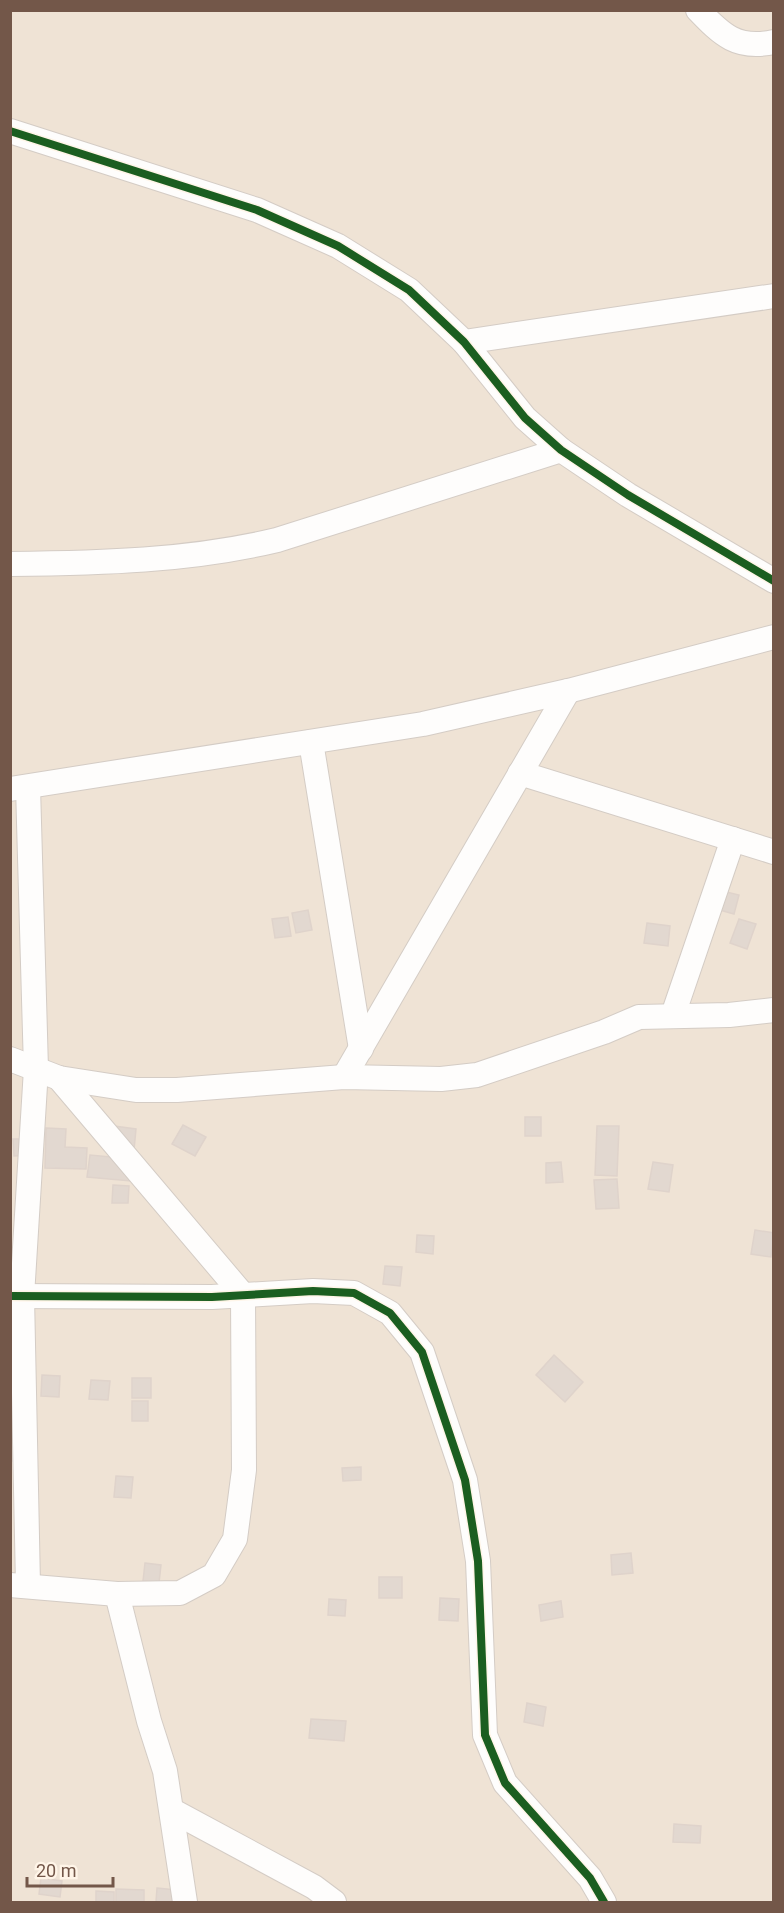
<svg xmlns="http://www.w3.org/2000/svg" width="784" height="1913" viewBox="0 0 784 1913" font-family="Roboto,sans-serif">
<rect width="100%" height="100%" fill="#f6f0e8"/>
<rect fill="#efe3d5" x="11" y="11" width="762" height="1891"/>
<g fill="#e2d8d0" stroke="#dfd3cb" stroke-width="1.5">
<path d="M 714,889 L 739,895 L 734,914 L 709,907 Z"/>
<path d="M 308,910 L 312,930 L 296,933 L 292,913 Z"/>
<path d="M 288,917 L 291,936 L 275,938 L 272,919 Z"/>
<path d="M 739,919 L 756,924 L 747,949 L 730,943 Z"/>
<path d="M 647,923 L 670,926 L 668,946 L 644,943 Z"/>
<rect x="525" y="1117" width="16" height="19"/>
<path d="M 183,1125 L 206,1137 L 195,1156 L 172,1144 Z"/>
<path d="M 114,1126 L 136,1129 L 131,1181 L 87,1177 L 90,1155 L 111,1157 Z"/>
<path d="M 597,1126 L 619,1126 L 617,1176 L 595,1175 Z"/>
<path d="M 46,1128 L 66,1129 L 65,1147 L 87,1148 L 86,1169 L 45,1168 Z"/>
<path d="M 13,1139 L 34,1139 L 35,1155 L 14,1156 Z"/>
<path d="M 561,1162 L 563,1182 L 546,1183 L 546,1163 Z"/>
<path d="M 653,1162 L 673,1165 L 669,1192 L 648,1189 Z"/>
<path d="M 617,1179 L 619,1208 L 596,1209 L 594,1180 Z"/>
<path d="M 113,1185 L 129,1186 L 128,1203 L 112,1203 Z"/>
<path d="M 755,1230 L 774,1233 L 771,1257 L 751,1254 Z"/>
<path d="M 417,1235 L 434,1236 L 433,1254 L 416,1252 Z"/>
<path d="M 385,1266 L 402,1267 L 400,1286 L 383,1284 Z"/>
<path d="M 554,1355 L 583,1382 L 565,1402 L 536,1375 Z"/>
<path d="M 42,1375 L 60,1376 L 59,1397 L 41,1396 Z"/>
<rect x="132" y="1378" width="19" height="20"/>
<path d="M 91,1380 L 110,1381 L 108,1400 L 89,1399 Z"/>
<rect x="132" y="1401" width="16" height="20"/>
<path d="M 10,1438 L 18,1439 L 17,1461 L 10,1461 Z"/>
<path d="M 361,1467 L 361,1480 L 343,1481 L 342,1468 Z"/>
<path d="M 116,1476 L 133,1477 L 131,1498 L 114,1497 Z"/>
<path d="M 631,1553 L 633,1573 L 612,1575 L 611,1555 Z"/>
<path d="M 145,1563 L 161,1565 L 159,1583 L 143,1581 Z"/>
<rect x="379" y="1577" width="23" height="21"/>
<path d="M 440,1598 L 459,1599 L 458,1621 L 439,1620 Z"/>
<path d="M 329,1599 L 346,1600 L 345,1616 L 328,1615 Z"/>
<path d="M 561,1601 L 563,1617 L 541,1621 L 539,1605 Z"/>
<path d="M 527,1703 L 546,1707 L 543,1726 L 524,1722 Z"/>
<path d="M 311,1719 L 346,1721 L 344,1741 L 309,1738 Z"/>
<path d="M 674,1824 L 701,1826 L 700,1843 L 673,1842 Z"/>
<path d="M 41,1878 L 62,1881 L 60,1897 L 39,1894 Z"/>
<path d="M 157,1888 L 176,1890 L 175,1902 L 156,1902 Z"/>
<path d="M 116,1889 L 144,1890 L 144,1902 L 116,1902 Z"/>
<path d="M 96,1891 L 114,1892 L 114,1902 L 96,1902 Z"/>
</g>
<g fill="none" stroke-linecap="round" stroke-linejoin="round">
<defs>
<g id="minor">
<path d="M 698,10 C 722,35 737,50 774,42"/>
<path d="M 10,131 L 257,210 L 338,246 L 409,290 L 464,342 L 525,418 L 561,450 L 628,495 L 774,581"/>
<path d="M 464,342 L 774,296"/>
<path d="M 10,564 C 100,563 189,561 277,540 L 561,450"/>
<path d="M 311,742 L 361,1049"/>
<path d="M 520,773 L 774,852"/>
<path d="M 10,789 L 423,724 L 568,691 L 774,637"/>
<path d="M 673,1015 L 733,839"/>
<path d="M 10,1059 L 59,1078 L 136,1090 L 177,1090 L 344,1077 L 441,1079 L 477,1075 L 604,1032 L 639,1017 L 729,1015 L 774,1010"/>
<path d="M 344,1077 L 568,691"/>
<path d="M 10,1296 L 212,1297 L 313,1291 L 354,1293 L 390,1313 L 422,1352 L 465,1480 L 478,1561 L 485,1735 L 505,1783 L 590,1878 L 604,1902"/>
<path d="M 10,1585 L 117,1594 L 180,1593 L 214,1575 L 235,1539 L 244,1470 L 243,1295 L 59,1078"/>
<path d="M 28,1585 L 22,1296 L 36,1069 L 28,787"/>
<path d="M 117,1594 L 149,1721 L 165,1771 L 185,1902"/>
<path d="M 173,1811 L 314,1887 L 334,1902"/>
</g>
</defs>
<use href="#minor" stroke="#d4ccc5" stroke-width="26"/>
<use href="#minor" stroke="#fefdfc" stroke-width="24"/>
<defs>
<g id="cycleway">
<path d="M 10,131 L 257,210 L 338,246 L 409,290 L 464,342 L 525,418 L 561,450 L 628,495 L 774,581"/>
<path d="M 10,1296 L 212,1297 L 313,1291 L 354,1293 L 390,1313 L 422,1352 L 465,1480 L 478,1561 L 485,1735 L 505,1783 L 590,1878 L 604,1902"/>
</g>
</defs>
<use href="#cycleway" stroke="#fff5e8" stroke-width="11"/>
<use href="#cycleway" stroke="#1b5e20" stroke-width="8"/>
</g>
<rect width="784" height="1913" fill="none" stroke="#735749" stroke-width="24"/>
<path d="M27 1877v9h86v-9" fill="none" stroke="#735749" stroke-width="3"/>
<text x="36" y="1877" font-size="18" fill="#735749" stroke="#fff5e8" stroke-width="4.5" paint-order="stroke">20 m</text>
</svg>
